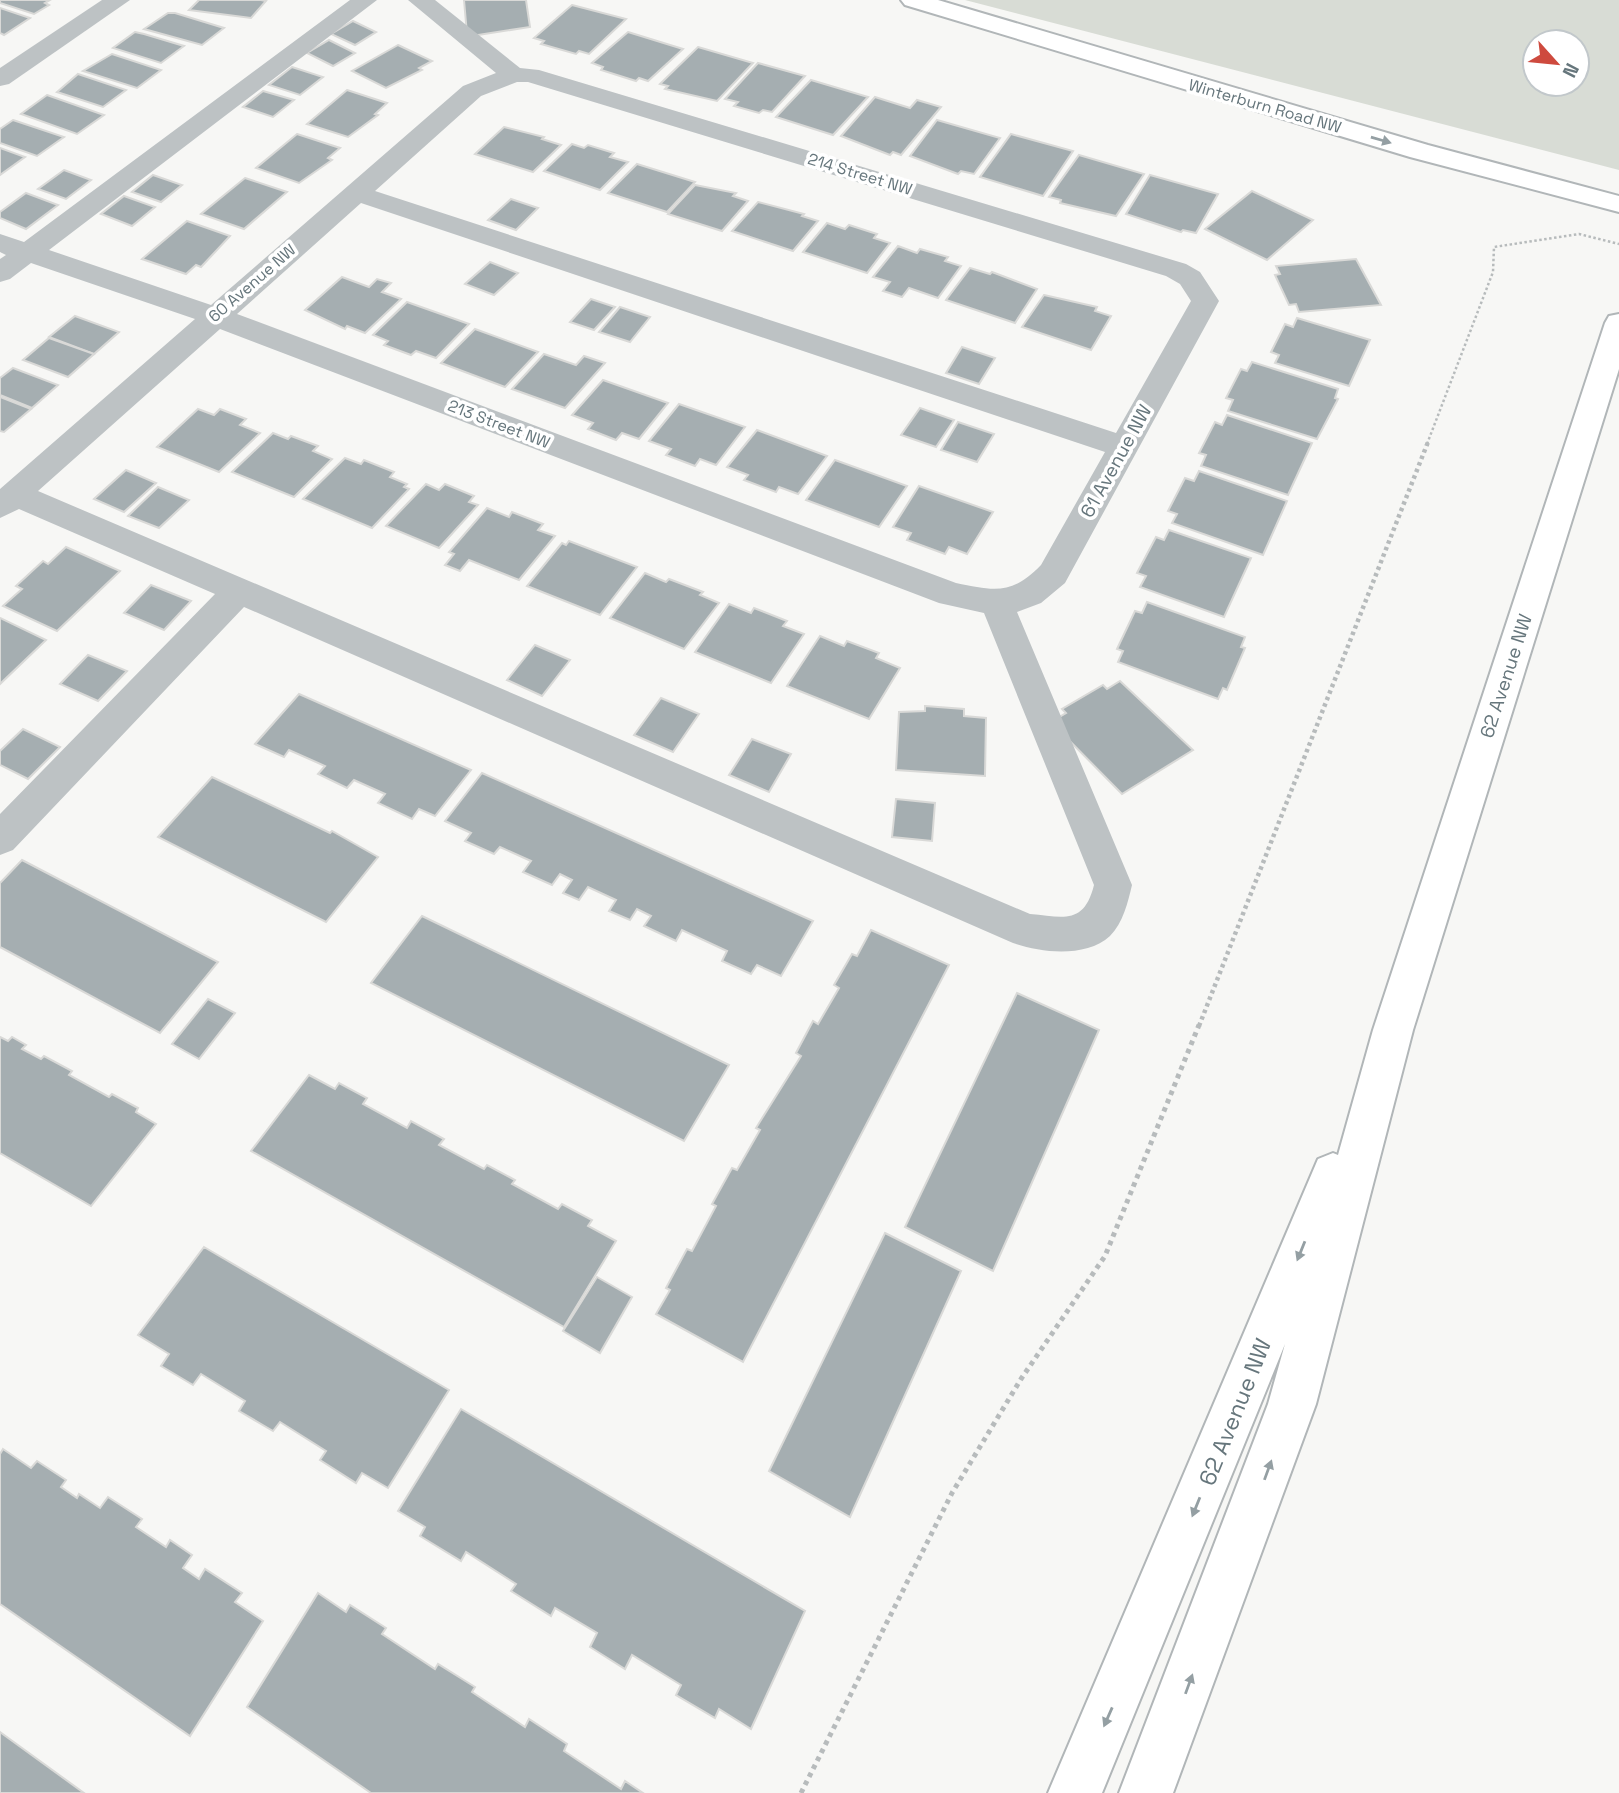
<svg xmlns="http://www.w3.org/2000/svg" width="1619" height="1793" viewBox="0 0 1619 1793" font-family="'Space Grotesk',sans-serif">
<rect width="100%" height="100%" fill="#f7f7f5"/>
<path fill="#d8dcd5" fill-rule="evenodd" d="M 965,0 L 1619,0 L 1619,170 ZM 1535,42 L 1577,42 L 1577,84 L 1535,84 Z"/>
<g fill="#a5aeb1" stroke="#d9d9d7" stroke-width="2">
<path d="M 0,0 L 50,0 L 45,3 L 49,5 L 34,14 L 0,3 Z"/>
<path d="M 199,0 L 261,0 L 266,1 L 251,18 L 189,10 Z"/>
<path d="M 464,0 L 526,0 L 530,27 L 478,35 L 467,34 Z"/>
<path d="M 572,5 L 626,19 L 589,54 L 579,51 L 576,54 L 541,44 L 544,41 L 534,38 Z"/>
<path d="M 0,8 L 30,18 L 4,35 L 0,33 Z"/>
<path d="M 168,13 L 175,13 L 224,28 L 202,45 L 144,29 Z"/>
<path d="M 353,21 L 376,32 L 355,45 L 331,34 Z"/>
<path d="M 135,32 L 144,34 L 184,46 L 161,63 L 113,48 Z"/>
<path d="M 628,32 L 683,49 L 648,81 L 639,78 L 636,81 L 601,70 L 603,67 L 592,63 Z"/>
<path d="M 329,40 L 355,53 L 333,66 L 307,53 Z"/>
<path d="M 398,45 L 432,61 L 419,68 L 422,70 L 386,88 L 352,71 Z"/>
<path d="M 698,47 L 753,63 L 717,101 L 665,89 L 668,86 L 660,84 Z"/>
<path d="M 112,54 L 161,70 L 137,88 L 83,71 Z"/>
<path d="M 758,63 L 805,76 L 772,112 L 763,110 L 759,113 L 734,106 L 738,102 L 725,99 Z"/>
<path d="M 292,67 L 323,77 L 300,95 L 269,85 Z"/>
<path d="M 78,74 L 126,90 L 103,107 L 57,92 Z"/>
<path d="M 811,80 L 868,97 L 833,135 L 776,117 Z"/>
<path d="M 347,90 L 387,103 L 375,114 L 378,115 L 348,137 L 307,124 Z"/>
<path d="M 263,91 L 294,100 L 273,117 L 243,107 Z"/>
<path d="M 47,95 L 104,115 L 77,134 L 21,114 Z"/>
<path d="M 875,97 L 910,108 L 917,100 L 941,107 L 901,155 L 893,152 L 890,155 L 841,136 Z"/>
<path d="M 13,120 L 64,137 L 37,156 L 0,143 L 0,129 Z"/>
<path d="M 937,120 L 1000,138 L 974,174 L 961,171 L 958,174 L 910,156 Z"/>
<path d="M 504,127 L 544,137 L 542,139 L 561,145 L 533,172 L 475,154 Z"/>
<path d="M 297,134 L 340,148 L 328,158 L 332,160 L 299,183 L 256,168 Z"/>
<path d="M 1011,134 L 1073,151 L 1043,196 L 980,177 Z"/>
<path d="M 572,144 L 584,148 L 588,145 L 614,153 L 610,157 L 628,162 L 600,190 L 544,171 Z"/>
<path d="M 0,148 L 25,157 L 0,175 Z"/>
<path d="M 1079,155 L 1144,174 L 1116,216 L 1060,203 L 1061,200 L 1049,197 Z"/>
<path d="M 637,164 L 695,182 L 667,212 L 608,193 Z"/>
<path d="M 64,170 L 91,180 L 66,199 L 38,189 Z"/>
<path d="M 153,175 L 182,185 L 161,202 L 132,192 Z"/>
<path d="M 1150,175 L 1218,194 L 1196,233 L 1183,230 L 1181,232 L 1126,214 Z"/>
<path d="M 245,178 L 287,192 L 244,229 L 201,214 Z"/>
<path d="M 695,185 L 736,193 L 733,196 L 748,201 L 722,231 L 668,214 Z"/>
<path d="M 1252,191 L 1313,220 L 1267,260 L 1205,229 Z"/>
<path d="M 26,193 L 58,205 L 26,229 L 0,218 L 0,212 Z"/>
<path d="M 124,196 L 155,207 L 132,226 L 101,214 Z"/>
<path d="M 511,199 L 538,208 L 516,230 L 488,220 Z"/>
<path d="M 758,202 L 804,214 L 802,216 L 818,221 L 793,251 L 732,231 Z"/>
<path d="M 187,221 L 230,236 L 201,267 L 196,265 L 186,274 L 142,259 Z"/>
<path d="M 827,223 L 845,229 L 849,225 L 877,234 L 874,238 L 890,243 L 867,273 L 803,252 Z"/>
<path d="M 898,246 L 917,253 L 920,249 L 948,257 L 945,261 L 961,266 L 938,298 L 909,288 L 902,297 L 883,291 L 890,282 L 873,277 Z"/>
<path d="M 1356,259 L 1381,305 L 1299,312 L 1296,304 L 1289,305 L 1275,275 L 1280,274 L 1276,266 Z"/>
<path d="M 490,262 L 518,273 L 494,295 L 465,284 Z"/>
<path d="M 970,268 L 990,274 L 992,272 L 1037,289 L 1015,323 L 946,300 Z"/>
<path d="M 342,277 L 369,287 L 377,279 L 391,283 L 382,292 L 401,299 L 365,333 L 347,326 L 345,329 L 305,310 Z"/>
<path d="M 1044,295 L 1097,307 L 1095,311 L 1111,316 L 1091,350 L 1022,327 Z"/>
<path d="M 591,299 L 615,307 L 594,330 L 570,322 Z"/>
<path d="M 407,302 L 469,324 L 436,358 L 416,351 L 411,355 L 384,345 L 388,341 L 373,335 Z"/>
<path d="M 620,307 L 650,317 L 630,342 L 599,332 Z"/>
<path d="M 75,316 L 119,332 L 94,354 L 49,337 Z"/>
<path d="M 1297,318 L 1370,340 L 1349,386 L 1275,363 L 1279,355 L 1271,352 L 1285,324 L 1293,327 Z"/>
<path d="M 475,329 L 538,352 L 505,387 L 441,363 Z"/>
<path d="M 49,338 L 94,354 L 68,377 L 23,360 Z"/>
<path d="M 962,347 L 995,358 L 979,384 L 946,373 Z"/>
<path d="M 544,354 L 576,365 L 584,356 L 605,363 L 565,408 L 512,389 Z"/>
<path d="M 1252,362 L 1338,389 L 1335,398 L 1338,399 L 1317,439 L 1228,411 L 1233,400 L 1226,398 L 1241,369 L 1247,371 Z"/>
<path d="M 13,368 L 58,385 L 32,408 L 0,395 L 0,378 Z"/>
<path d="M 603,380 L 668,403 L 639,439 L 622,433 L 616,440 L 588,429 L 593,423 L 572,415 Z"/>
<path d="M 0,397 L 31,409 L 4,432 L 0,431 Z"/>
<path d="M 679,404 L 745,427 L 716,465 L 700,459 L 695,466 L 666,455 L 671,449 L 649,441 Z"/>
<path d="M 920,408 L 954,420 L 936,447 L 901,435 Z"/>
<path d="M 198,409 L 214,415 L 220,409 L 246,419 L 240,425 L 260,433 L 219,472 L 157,447 Z"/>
<path d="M 1227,415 L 1312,443 L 1288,495 L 1201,466 L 1206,455 L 1199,453 L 1215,422 L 1222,425 Z"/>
<path d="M 958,422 L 994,434 L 977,462 L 941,450 Z"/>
<path d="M 757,430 L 827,456 L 798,494 L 779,487 L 776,492 L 744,480 L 748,475 L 727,467 Z"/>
<path d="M 273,433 L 288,439 L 291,436 L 318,446 L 313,451 L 332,459 L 294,497 L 232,472 Z"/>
<path d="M 345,458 L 361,464 L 364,460 L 394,472 L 390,477 L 407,484 L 404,487 L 409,489 L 372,528 L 303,499 Z"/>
<path d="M 835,460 L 907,486 L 879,527 L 806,500 Z"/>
<path d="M 126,470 L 156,483 L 124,512 L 94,499 Z"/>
<path d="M 1199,471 L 1287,501 L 1263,555 L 1172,523 L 1177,514 L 1168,511 L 1185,478 L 1194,481 Z"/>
<path d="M 426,484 L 439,490 L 445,484 L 474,496 L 469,502 L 478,505 L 439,548 L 386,526 Z"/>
<path d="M 919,486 L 993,512 L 967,554 L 949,547 L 945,554 L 907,540 L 911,533 L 893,527 Z"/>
<path d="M 158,487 L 189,500 L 159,528 L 128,516 Z"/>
<path d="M 487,508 L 509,517 L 512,512 L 543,524 L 538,530 L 555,536 L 519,580 L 469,560 L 460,571 L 445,565 L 454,554 L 449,552 Z"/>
<path d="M 1169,530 L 1251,558 L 1224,617 L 1140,587 L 1146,576 L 1137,573 L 1156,537 L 1164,540 Z"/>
<path d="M 569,541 L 637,567 L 600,615 L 527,586 L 562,543 L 566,545 Z"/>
<path d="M 66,547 L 120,571 L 57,631 L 3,606 L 22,589 L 16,586 L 43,561 L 48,564 Z"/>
<path d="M 645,573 L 666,582 L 669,579 L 703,592 L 700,595 L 719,603 L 684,649 L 610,618 Z"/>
<path d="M 151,585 L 191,601 L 164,630 L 124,613 Z"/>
<path d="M 1147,602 L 1245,637 L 1241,647 L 1245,648 L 1227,690 L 1223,688 L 1218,699 L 1118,662 L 1123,651 L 1117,649 L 1135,611 L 1142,613 Z"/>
<path d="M 729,604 L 751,613 L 754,608 L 787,621 L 783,626 L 804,634 L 771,683 L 695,652 Z"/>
<path d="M 0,618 L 46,640 L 0,684 Z"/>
<path d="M 820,636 L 844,646 L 847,641 L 879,653 L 876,658 L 900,668 L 869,719 L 787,686 Z"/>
<path d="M 535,645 L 570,660 L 542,696 L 507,680 Z"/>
<path d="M 88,655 L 127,671 L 98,701 L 60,684 Z"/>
<path d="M 1120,681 L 1193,750 L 1122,794 L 1051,722 L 1066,713 L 1062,709 L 1103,685 L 1107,689 Z"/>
<path d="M 299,694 L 471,770 L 435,816 L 419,809 L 412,819 L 378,803 L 385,794 L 354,780 L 347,788 L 318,774 L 325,766 L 289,750 L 284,757 L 255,744 Z"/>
<path d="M 661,698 L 699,714 L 673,752 L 634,735 Z"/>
<path d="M 925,706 L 964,709 L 964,716 L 986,718 L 985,776 L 896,770 L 899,712 L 925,711 Z"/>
<path d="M 23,729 L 60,747 L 28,779 L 0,765 L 0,751 Z"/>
<path d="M 752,739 L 791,754 L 769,792 L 729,775 Z"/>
<path d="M 482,773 L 813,921 L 781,976 L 757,965 L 751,974 L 722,961 L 727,951 L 682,930 L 676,941 L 644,926 L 651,916 L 637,909 L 630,920 L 609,911 L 616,900 L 588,887 L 579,900 L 563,893 L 572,880 L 560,874 L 552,885 L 523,872 L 531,861 L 500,847 L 494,854 L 465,841 L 471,833 L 445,821 Z"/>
<path d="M 212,777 L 330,833 L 332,831 L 378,857 L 326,922 L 158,837 Z"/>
<path d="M 896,799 L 935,803 L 932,841 L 892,837 Z"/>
<path d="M 22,860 L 218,962 L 160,1033 L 0,947 L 0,883 Z"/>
<path d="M 422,916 L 729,1065 L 684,1141 L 371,983 Z"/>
<path d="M 871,930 L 949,965 L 743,1362 L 656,1314 L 670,1290 L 666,1288 L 687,1249 L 692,1251 L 716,1206 L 712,1204 L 732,1168 L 737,1170 L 760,1130 L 756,1128 L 801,1056 L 796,1053 L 813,1021 L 818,1024 L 839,988 L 834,985 L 852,954 L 857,956 Z"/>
<path d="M 1017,993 L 1099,1030 L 993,1271 L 905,1227 Z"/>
<path d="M 208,999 L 235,1013 L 199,1059 L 172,1044 Z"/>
<path d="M 0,1037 L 8,1041 L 12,1037 L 26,1045 L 22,1049 L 41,1059 L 44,1056 L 72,1071 L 69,1075 L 109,1097 L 112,1094 L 138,1108 L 136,1112 L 156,1124 L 91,1206 L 0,1153 Z"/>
<path d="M 309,1075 L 335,1089 L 339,1083 L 367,1098 L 363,1104 L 407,1128 L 411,1121 L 444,1139 L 439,1145 L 484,1169 L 487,1165 L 515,1180 L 512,1184 L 558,1209 L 562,1204 L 592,1220 L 588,1226 L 616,1241 L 564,1327 L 251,1151 Z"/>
<path d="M 885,1233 L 961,1271 L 850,1517 L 769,1471 Z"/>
<path d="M 204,1247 L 449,1390 L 388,1488 L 362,1473 L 356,1483 L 320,1460 L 326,1451 L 280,1422 L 273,1431 L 239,1411 L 245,1401 L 201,1374 L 193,1385 L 161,1366 L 169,1354 L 138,1335 Z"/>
<path d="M 597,1277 L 632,1297 L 600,1353 L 563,1331 Z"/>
<path d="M 461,1409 L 805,1611 L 751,1729 L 719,1709 L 715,1718 L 676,1695 L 681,1685 L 632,1655 L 625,1669 L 590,1647 L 597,1633 L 555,1608 L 551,1616 L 511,1591 L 516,1584 L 466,1552 L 461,1561 L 420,1536 L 425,1527 L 398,1511 Z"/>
<path d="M 3,1449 L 31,1468 L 37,1461 L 66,1480 L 61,1487 L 77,1498 L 79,1494 L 100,1508 L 108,1497 L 142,1519 L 136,1527 L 166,1547 L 170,1540 L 192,1555 L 183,1568 L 199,1579 L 205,1569 L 242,1593 L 235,1602 L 263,1621 L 190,1736 L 0,1604 L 0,1454 Z"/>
<path d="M 318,1593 L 346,1612 L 350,1605 L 386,1628 L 382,1634 L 435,1669 L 438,1664 L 475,1687 L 472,1692 L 525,1727 L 529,1719 L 567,1744 L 564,1751 L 621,1789 L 625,1781 L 643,1793 L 371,1793 L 247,1707 Z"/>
<path d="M 0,1732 L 84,1793 L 0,1793 Z"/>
</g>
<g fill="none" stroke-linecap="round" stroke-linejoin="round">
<defs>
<g id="major">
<path d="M 901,0 L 938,0 L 1428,145 L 1619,196 L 1619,212 L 1410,157 L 905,5 Z"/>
<path d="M 1619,314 L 1619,369 L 1413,1030 L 1316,1404 L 1173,1793 L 1119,1793 L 1268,1404 L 1285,1344 L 1102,1793 L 1048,1793 L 1318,1159 L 1333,1153 L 1338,1155 L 1373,1030 L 1605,323 L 1609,316 Z"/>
</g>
</defs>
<use href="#major" stroke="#b1b6b8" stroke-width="4"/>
<path stroke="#b7bbbc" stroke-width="2.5" stroke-dasharray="2.5 2.5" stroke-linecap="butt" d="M 1427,444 L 1493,272 L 1494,247 L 1579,234 L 1619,244"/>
<path stroke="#b7bbbc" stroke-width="4.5" stroke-dasharray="3.5 3.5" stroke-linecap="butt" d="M 1199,1026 L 1428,442"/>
<path stroke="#b7bbbc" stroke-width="5" stroke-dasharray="4.5 4.5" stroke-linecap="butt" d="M 801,1793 L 952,1493 L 1021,1379 L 1105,1256 L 1199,1025"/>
<g fill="#bdc2c4" fill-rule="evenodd">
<path d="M 102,0 L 130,0 L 9,84 L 0,86 L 0,68 Z"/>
<path d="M 350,0 L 377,0 L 49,250 L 211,305 L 463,86 L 496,73 L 408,0 L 435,0 L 520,68 L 539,70 L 1186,264 L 1200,272 L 1219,301 L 1065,583 L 1041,603 L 1017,612 L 1132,885 C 1128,902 1123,923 1110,936 C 1086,958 1041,953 1013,943 L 244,607 L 13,850 L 0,855 L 0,814 L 215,594 L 19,509 L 0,518 L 0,489 L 195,319 L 31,263 L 10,279 L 0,282 L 0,259 L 6,255 L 0,252 L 0,234 L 24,242 ZM 517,82 L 528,82 L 1166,276 L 1180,284 L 1191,301 L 1116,433 L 375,191 L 481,96 ZM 361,203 L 1105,452 L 1041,565 C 1012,595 995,591 956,583 L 237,314 ZM 220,329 L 939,603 L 984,613 L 1094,885 C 1084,925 1064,917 1030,914 L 38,491 Z"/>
</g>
<use href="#major" fill="#fff" fill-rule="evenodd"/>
</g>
<defs><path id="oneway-solid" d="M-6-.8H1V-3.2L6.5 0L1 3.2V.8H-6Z" transform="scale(1.75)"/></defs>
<g fill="#949fa3">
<use href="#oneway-solid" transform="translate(1381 140) rotate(16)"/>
<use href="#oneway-solid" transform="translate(1301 1251) rotate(112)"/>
<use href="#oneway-solid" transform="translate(1268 1470) rotate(-70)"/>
<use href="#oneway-solid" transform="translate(1196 1507) rotate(112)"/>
<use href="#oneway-solid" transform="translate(1189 1684) rotate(-70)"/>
<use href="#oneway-solid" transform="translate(1108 1717) rotate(114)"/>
</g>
<g text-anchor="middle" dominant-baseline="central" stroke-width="7" stroke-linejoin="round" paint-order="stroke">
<g font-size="16" fill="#66767c" stroke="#fff">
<text transform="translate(1265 106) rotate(16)">Winterburn Road NW</text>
<text transform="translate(860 174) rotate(17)">214 Street NW</text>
<text transform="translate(252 283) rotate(-41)">60 Avenue NW</text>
<text transform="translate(499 424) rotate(21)">213 Street NW</text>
</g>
<g font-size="19" fill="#66767c" stroke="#fff">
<text transform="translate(1116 461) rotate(-61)">61 Avenue NW</text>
<text transform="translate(1506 676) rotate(-72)">62 Avenue NW</text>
</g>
<g font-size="23" fill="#66767c" stroke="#fff">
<text transform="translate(1235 1412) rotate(-68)">62 Avenue NW</text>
</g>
</g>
<g transform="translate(1556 63) rotate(117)"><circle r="33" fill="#ffffff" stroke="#c2c8cb" stroke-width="2"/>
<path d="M0-5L12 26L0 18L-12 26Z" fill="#ce4a3e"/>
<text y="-10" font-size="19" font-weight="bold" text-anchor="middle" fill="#66767c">N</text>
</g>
</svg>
